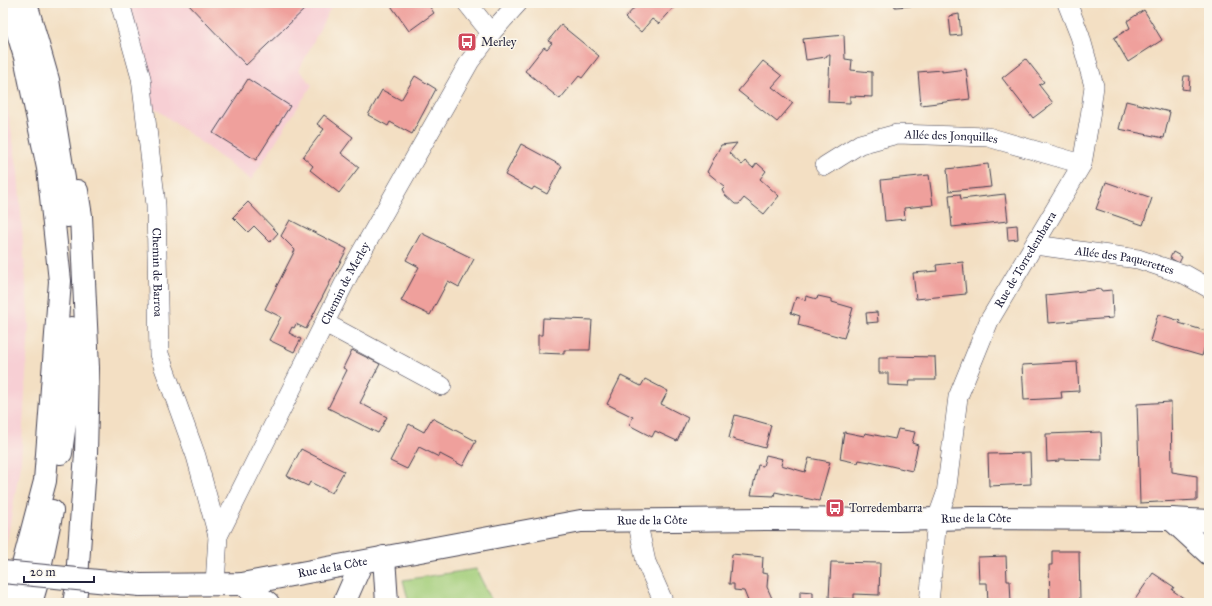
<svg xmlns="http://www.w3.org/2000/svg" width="1212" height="606" viewBox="0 0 1212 606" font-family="'IM FELL Great Primer',serif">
<rect width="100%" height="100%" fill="#fbf7ec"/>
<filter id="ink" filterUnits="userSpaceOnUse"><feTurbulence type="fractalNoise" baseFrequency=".025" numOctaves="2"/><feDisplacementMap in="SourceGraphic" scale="8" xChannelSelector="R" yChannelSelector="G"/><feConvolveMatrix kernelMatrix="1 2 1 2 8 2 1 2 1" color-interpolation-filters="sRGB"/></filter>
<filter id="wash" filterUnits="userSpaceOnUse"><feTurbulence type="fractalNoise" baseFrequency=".012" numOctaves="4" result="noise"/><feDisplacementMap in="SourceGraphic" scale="16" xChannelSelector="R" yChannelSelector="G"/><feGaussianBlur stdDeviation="0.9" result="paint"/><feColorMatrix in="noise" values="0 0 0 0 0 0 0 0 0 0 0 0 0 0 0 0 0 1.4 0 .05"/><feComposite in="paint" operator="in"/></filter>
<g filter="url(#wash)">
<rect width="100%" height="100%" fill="#f3dfc3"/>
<g fill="#f7cfd4">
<path d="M 120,3 L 333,3 L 299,70 L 312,85 L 251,180 L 152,106 Z"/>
<path d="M 3,79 L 18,172 L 29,326 L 21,460 L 6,547 L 3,550 Z"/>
</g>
<path fill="#a3cd79" stroke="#62785a" d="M 476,569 L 493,603 L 409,603 L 403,580 Z"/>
<g id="blocks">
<g fill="#efa09c">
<path d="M 187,3 L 303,3 L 307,7 L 246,65 Z"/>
<path d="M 389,3 L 427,3 L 434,13 L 409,31 Z"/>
<path d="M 633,3 L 676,3 L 677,4 L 659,24 L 652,19 L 641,32 L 625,18 L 636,6 Z"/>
<path d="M 894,3 L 935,3 L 935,4 L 895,7 Z"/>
<path d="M 976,3 L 996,3 L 996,4 L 976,6 Z"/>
<path d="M 1144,10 L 1162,40 L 1128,62 L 1114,38 L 1130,28 L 1127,21 Z"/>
<path d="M 959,14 L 961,35 L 951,36 L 949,16 Z"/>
<path d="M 561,25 L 599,56 L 582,78 L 579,76 L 560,99 L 525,71 L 544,47 L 547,49 L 552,43 L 548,41 Z"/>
<path d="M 844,35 L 845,59 L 852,60 L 851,70 L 872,72 L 872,97 L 850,96 L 850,103 L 828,102 L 830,55 L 827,55 L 826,57 L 806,60 L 803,39 Z"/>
<path d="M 1026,59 L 1044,82 L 1039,85 L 1053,103 L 1033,118 L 1002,78 Z"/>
<path d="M 763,61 L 782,76 L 772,87 L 793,103 L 777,122 L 738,91 Z"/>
<path d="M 966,69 L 970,99 L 921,105 L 918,72 L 942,70 L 942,72 Z"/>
<path d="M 415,76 L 436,89 L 412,134 L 390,122 L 388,126 L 368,115 L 382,90 L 401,100 Z"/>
<path d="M 1184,76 L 1190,76 L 1189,90 L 1182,89 Z"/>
<path d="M 248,79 L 290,106 L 256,160 L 213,133 Z"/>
<path d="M 1126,101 L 1170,112 L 1164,138 L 1119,129 Z"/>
<path d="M 324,115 L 353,137 L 341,153 L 359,167 L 339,193 L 310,170 L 313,166 L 303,157 L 324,129 L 317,124 Z"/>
<path d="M 737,143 L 729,153 L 742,165 L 745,161 L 753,168 L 757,163 L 766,171 L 760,179 L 779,196 L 764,214 L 744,198 L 739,204 L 735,204 L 724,194 L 722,190 L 725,187 L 707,172 L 721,145 Z"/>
<path d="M 521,144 L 562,166 L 547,194 L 534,187 L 532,190 L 505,175 Z"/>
<path d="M 988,164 L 991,187 L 949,191 L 947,169 Z"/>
<path d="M 929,175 L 933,205 L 904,208 L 905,219 L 885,221 L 881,180 Z"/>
<path d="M 1106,182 L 1152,198 L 1143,225 L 1096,209 Z"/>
<path d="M 960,194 L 961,199 L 1005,194 L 1008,221 L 952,227 L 949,195 Z"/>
<path d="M 248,202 L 278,233 L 270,242 L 254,226 L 248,232 L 233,217 Z"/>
<path d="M 290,220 L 347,249 L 306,329 L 296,324 L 294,328 L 292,327 L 289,333 L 301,339 L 294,352 L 269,340 L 281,317 L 265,309 L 294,252 L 295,250 L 281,236 Z"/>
<path d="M 1017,225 L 1018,239 L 1008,240 L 1007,226 Z"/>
<path d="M 421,233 L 474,259 L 459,287 L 448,281 L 430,315 L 401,301 L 419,267 L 406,260 Z"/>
<path d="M 1173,252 L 1182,257 L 1179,263 L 1170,258 Z"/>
<path d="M 963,262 L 966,294 L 916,299 L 913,273 L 937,271 L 936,265 Z"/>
<path d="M 1101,289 L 1101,291 L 1112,290 L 1113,318 L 1048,323 L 1046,295 Z"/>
<path d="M 806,296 L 817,299 L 818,296 L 832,299 L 832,302 L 853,308 L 844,338 L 798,325 L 800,316 L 791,313 L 796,297 L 805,300 Z"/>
<path d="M 877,312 L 878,322 L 867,323 L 866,313 Z"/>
<path d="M 1158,314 L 1180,321 L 1179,323 L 1209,332 L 1202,356 L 1150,341 Z"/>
<path d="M 543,318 L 592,320 L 590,350 L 564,350 L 564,354 L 538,353 L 538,335 L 542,335 Z"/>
<path d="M 352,350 L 380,364 L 360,403 L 387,417 L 378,433 L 328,408 L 347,370 L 343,368 Z"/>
<path d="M 888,356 L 935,357 L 936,380 L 910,380 L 909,386 L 888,385 L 888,373 L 879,373 L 879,358 L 888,358 Z"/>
<path d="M 1077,362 L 1079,391 L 1061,392 L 1062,398 L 1024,400 L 1022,365 Z"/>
<path d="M 621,376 L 641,386 L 645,379 L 668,391 L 661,404 L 688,418 L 677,441 L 655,431 L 652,437 L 629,425 L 633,417 L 607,404 Z"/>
<path d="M 1171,402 L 1172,472 L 1197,476 L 1197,500 L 1140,503 L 1137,404 Z"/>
<path d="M 735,415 L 771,425 L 765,448 L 729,438 Z"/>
<path d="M 432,418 L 476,441 L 463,466 L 440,454 L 439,457 L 419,447 L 407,469 L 390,461 L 409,424 L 424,432 Z"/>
<path d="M 898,429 L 915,432 L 912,443 L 918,445 L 912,471 L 870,461 L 870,462 L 859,460 L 858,463 L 840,459 L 844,432 L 864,436 L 865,433 L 895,439 Z"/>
<path d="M 1101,432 L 1102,460 L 1059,459 L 1059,461 L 1047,462 L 1046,434 Z"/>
<path d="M 301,449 L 344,471 L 332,493 L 310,482 L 308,486 L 287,476 Z"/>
<path d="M 1030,453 L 1031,484 L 989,486 L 988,454 Z"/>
<path d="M 766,455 L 783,459 L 781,465 L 805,472 L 809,458 L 830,462 L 819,501 L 775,492 L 774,496 L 751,495 L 758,465 L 763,466 Z"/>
<path d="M 1052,551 L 1079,551 L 1080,600 L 1050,600 L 1049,565 L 1052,565 Z"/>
<path d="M 732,554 L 763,557 L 762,573 L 768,574 L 767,587 L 774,603 L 747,603 L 748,601 L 744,591 L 734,590 L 734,584 L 729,584 Z"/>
<path d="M 1006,556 L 1007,581 L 1010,581 L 1011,603 L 988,603 L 987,583 L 979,583 L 978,557 Z"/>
<path d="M 831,562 L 880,563 L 879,595 L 854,594 L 854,599 L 829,598 Z"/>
<path d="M 1153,573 L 1174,587 L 1172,590 L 1185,599 L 1188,603 L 1137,603 L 1134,601 Z"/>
<path d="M 800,591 L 813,592 L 813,603 L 800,603 Z"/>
</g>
</g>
</g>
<g filter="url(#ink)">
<use href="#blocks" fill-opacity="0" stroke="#413e4f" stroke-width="1"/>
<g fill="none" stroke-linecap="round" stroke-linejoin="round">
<defs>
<g id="street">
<path id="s1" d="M 120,3 L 141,78 L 156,205 L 159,354 L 196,456 L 218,536"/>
<path d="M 467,3 L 491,33"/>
<path id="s2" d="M 825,166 L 860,144 L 897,134 L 988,137 L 1082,164"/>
<path id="s3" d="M 1035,245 L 1138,259 L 1186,275 L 1209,288"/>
<path d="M 325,323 L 442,386"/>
<path d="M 637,520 L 646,562 L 664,603"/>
<path id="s4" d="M 215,584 L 218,536 L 349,274 L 470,61 L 491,33 L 518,3"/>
<path id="s5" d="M 929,603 L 937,519 L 946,494 L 958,397 L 989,321 L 1082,164 L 1090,117 L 1094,86 L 1080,36 L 1067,3"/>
</g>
<g id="secondary">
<path d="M 1171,519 L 1209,554"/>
<path id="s6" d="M 140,585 L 242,584 L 581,521 L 766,519 L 898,520 L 972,518 L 1171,519 L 1209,521"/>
</g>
<g id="highway">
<path d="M 9,3 L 25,57 L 48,168 L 60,281 L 45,481 L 13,603"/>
<path d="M 26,3 L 48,80 L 65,185 L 67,216"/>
<path d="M 61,453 L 67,408 L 71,328"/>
<path d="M 384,557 L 387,603"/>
<path d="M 242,584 L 268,603"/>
<path d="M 31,603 L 36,586 L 52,511"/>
<path d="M 74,603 L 76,592 L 86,453 L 88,368 L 81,216 L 77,191"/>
<path d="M 344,603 L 362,562"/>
</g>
</defs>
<use href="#street" stroke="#413e4f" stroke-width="20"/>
<use href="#secondary" stroke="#413e4f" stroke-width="24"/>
<use href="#highway" stroke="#413e4f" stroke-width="24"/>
<use href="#street" stroke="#fff" stroke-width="19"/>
<use href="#secondary" stroke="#fff" stroke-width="22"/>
<use href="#highway" stroke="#fff" stroke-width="22"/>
<defs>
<path id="secondary-bridge" d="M 3,572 L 140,585"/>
</defs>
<use href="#secondary-bridge" stroke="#413e4f" stroke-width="24" stroke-linecap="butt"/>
<use href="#secondary-bridge" stroke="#fff" stroke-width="22"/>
</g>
</g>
<defs>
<symbol id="bus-square" viewBox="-11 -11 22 22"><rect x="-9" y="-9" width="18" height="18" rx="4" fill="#d1495b" stroke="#fbf7ec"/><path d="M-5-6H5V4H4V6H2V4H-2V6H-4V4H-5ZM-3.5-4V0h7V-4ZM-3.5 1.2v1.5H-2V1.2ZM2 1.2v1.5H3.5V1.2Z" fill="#fff"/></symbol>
</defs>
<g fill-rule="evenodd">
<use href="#bus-square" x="456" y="31" width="22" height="22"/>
<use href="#bus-square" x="824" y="497" width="22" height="22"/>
</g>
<g text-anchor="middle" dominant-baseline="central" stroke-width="3" stroke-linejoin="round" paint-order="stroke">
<g font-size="12" fill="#22223b" stroke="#fbf7ec" text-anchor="start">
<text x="481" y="42">Merley</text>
<text x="849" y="508">Torredembarra</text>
</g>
<g font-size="12" fill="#22223b" stroke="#fbf7ec">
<text stroke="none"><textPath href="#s2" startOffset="134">Allée des Jonquilles</textPath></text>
<text stroke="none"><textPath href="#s5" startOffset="362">Rue de Torredembarra</textPath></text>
<text stroke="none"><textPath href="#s3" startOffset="91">Allée des Paquerettes</textPath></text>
<text stroke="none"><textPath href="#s1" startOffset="273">Chemin de Barroa</textPath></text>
<text stroke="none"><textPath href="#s4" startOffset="331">Chemin de Merley</textPath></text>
<text stroke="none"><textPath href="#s6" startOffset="842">Rue de la Côte</textPath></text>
<text stroke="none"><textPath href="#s6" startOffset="518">Rue de la Côte</textPath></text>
<text stroke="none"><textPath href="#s6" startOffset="194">Rue de la Côte</textPath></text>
</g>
</g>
<rect width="1212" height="606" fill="none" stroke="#fbf7ec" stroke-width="16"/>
<path d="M24 576v6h70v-6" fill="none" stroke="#22223b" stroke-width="2"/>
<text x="30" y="576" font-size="12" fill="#22223b" stroke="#fbf7ec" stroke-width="3" paint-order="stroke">20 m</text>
</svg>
